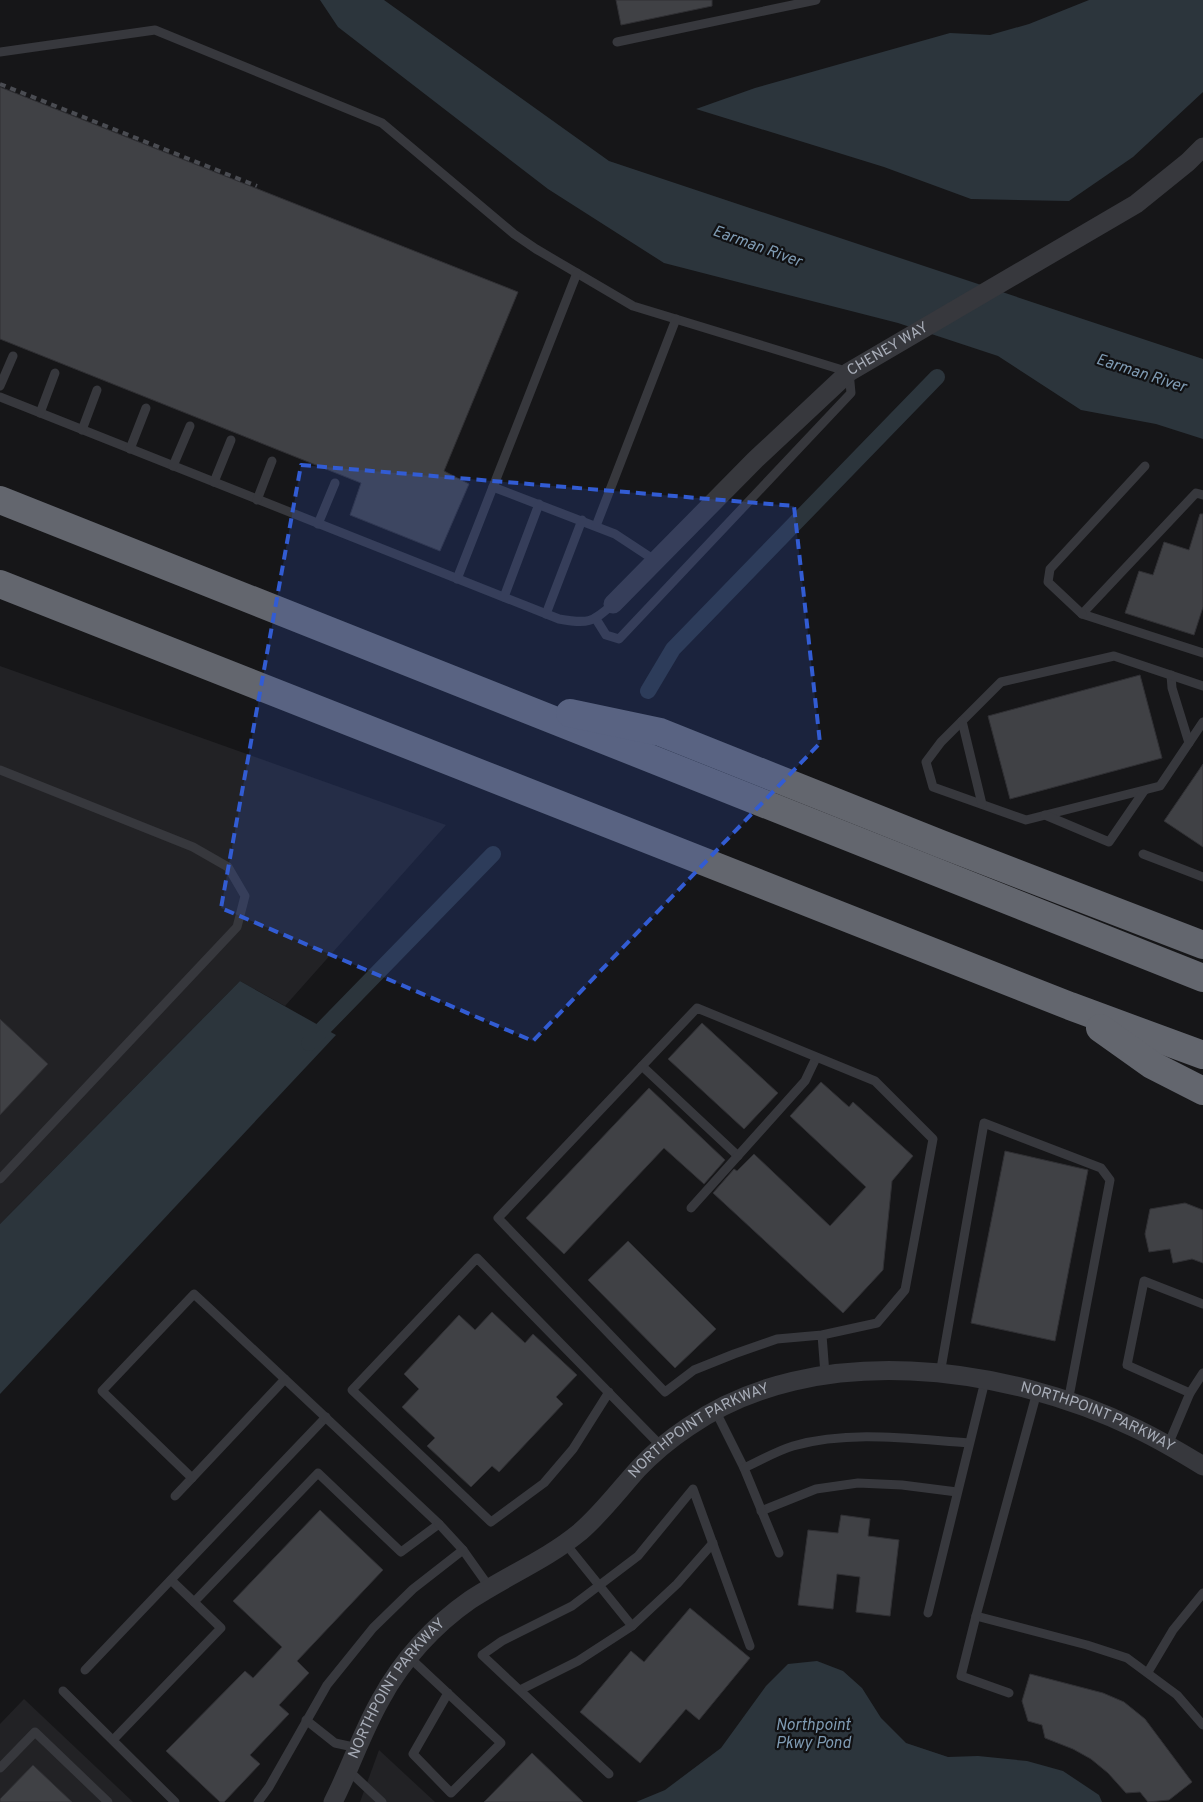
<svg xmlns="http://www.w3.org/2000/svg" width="1203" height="1802" viewBox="0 0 1203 1802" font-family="Overpass,sans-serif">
<rect width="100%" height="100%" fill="#161618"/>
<g fill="#222225">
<path d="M 0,666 L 446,825 L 285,1006 L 240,981 L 0,1224 Z"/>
<path d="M 24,1699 L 133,1802 L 0,1802 L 0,1724 Z"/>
<path d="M 379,1750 L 435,1802 L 360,1802 Z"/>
</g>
<g fill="#2c353c">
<path d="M 320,0 L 384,0 L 609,161 L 1203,359 L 1203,439 L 1156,424 L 1081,410 L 998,356 L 898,323 L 664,263 L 548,189 L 338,27 Z"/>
<path d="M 1089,0 L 1203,0 L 1203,92 L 1133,157 L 1069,201 L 971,199 L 884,167 L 696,109 L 755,88 L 950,33 L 990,35 L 1029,24 Z"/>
<path d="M 240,981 L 336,1035 L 0,1394 L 0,1224 Z"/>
<path d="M 817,1661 L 843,1671 L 862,1688 L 881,1718 L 906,1743 L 948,1757 L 978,1756 L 1027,1761 L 1063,1771 L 1099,1795 L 1102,1802 L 636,1802 L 665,1790 L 721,1748 L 766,1686 L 788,1664 Z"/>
</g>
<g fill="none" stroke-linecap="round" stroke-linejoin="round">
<g stroke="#2c353c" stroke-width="16">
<path d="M 648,691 L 673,649 L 937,377"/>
<path d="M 309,1043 L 493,854"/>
</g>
</g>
<g fill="#404145" stroke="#303034">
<path d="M 616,0 L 712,0 L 712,6 L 621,25 Z"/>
<path d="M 0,87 L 518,292 L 444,471 L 469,484 L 440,551 L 350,515 L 361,483 L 0,339 Z"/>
<path d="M 1200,514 L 1203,514 L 1203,607 L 1194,635 L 1125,613 L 1139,571 L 1153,575 L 1164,542 L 1189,550 Z"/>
<path d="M 1140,675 L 1162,758 L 1010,799 L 988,716 Z"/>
<path d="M 1203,764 L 1203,847 L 1164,821 Z"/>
<path d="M 0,1019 L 48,1064 L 0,1115 Z"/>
<path d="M 702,1023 L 778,1093 L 744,1129 L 668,1059 Z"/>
<path d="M 821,1082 L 849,1107 L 853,1102 L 913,1156 L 892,1181 L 883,1270 L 843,1313 L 713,1193 L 734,1169 L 737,1171 L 754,1154 L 830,1226 L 866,1187 L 790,1116 Z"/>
<path d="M 649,1088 L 725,1160 L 704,1184 L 664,1148 L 564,1254 L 526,1218 Z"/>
<path d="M 1005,1151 L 1088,1170 L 1055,1341 L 971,1323 Z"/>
<path d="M 1185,1203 L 1203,1210 L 1203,1263 L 1192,1259 L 1173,1263 L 1170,1249 L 1149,1252 L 1145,1234 L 1150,1209 Z"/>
<path d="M 628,1241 L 716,1329 L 675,1368 L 588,1280 Z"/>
<path d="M 492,1312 L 525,1343 L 533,1334 L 577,1375 L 556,1397 L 563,1404 L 499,1472 L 492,1466 L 471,1487 L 427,1446 L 435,1438 L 402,1407 L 419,1389 L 404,1374 L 459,1315 L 475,1330 Z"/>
<path d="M 320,1510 L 383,1570 L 297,1661 L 309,1673 L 279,1705 L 289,1714 L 250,1755 L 260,1764 L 224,1802 L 220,1802 L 166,1751 L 245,1671 L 253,1678 L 282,1647 L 233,1601 Z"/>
<path d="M 841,1515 L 870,1519 L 868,1536 L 899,1540 L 890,1616 L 856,1612 L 860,1577 L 837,1574 L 833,1609 L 798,1605 L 808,1530 L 838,1533 Z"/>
<path d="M 690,1608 L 750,1658 L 699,1720 L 686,1709 L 640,1763 L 580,1712 L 631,1651 L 644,1662 Z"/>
<path d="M 1030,1674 L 1103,1693 L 1124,1702 L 1145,1719 L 1192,1782 L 1169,1800 L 1148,1802 L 1140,1792 L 1126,1793 L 1108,1773 L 1091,1759 L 1073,1749 L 1045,1738 L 1042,1725 L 1028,1721 L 1022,1701 Z"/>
<path d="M 532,1753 L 583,1802 L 484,1802 Z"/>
<path d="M 33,1765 L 72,1802 L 0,1802 L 0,1799 Z"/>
</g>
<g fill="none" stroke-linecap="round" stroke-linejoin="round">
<g stroke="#37383d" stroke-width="9">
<path d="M 617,42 L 816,0"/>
<path d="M 0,52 L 155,30 L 382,123 L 514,234 L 536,249 L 633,306 L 849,372 L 851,393 L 619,639 L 606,635 L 596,619"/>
<path d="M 577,273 L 493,487 L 615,534 L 656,561"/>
<path d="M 0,386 L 13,356"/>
<path d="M 0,397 L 559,619 C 588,624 592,623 613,604"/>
<path d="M 40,413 L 55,373"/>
<path d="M 82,430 L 97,390"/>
<path d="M 130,449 L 146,408"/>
<path d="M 173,466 L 190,426"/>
<path d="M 214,482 L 231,440"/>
<path d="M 1203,495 L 1196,493 L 1082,614 L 1203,653"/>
<path d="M 257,500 L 272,461"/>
<path d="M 318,524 L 335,483"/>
<path d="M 596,526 L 676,319"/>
<path d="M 457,579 L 493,487"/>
<path d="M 504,597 L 539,504"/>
<path d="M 546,614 L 582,520"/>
<path d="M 1082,614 L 1048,582 L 1050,569 L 1145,466"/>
<path d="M 1171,675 L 1172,688 L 1189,743"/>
<path d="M 1203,686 L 1114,656 L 1001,682 L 941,742 L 926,762 L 933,787 L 1026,820 L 1160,786 L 1203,722"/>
<path d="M 962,721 L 982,804"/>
<path d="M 0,770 L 193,847 L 228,867 L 245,896 L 237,927 L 0,1179"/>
<path d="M 1045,815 L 1109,842 L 1144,791"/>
<path d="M 1143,854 L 1203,877"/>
<path d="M 642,1066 L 738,1156"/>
<path d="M 691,1208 L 805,1081 L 816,1058"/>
<path d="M 822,1335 L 777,1339 L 734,1354 L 694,1370 L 665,1392 L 498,1218 L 697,1008 L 875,1081 L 933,1139 L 905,1290 L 877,1323 L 822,1335 L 825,1374"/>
<path d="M 940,1374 L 984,1123 L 1101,1168 L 1110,1180 L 1068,1402"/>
<path d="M 609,1392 L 573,1449 L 544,1483 L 491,1522 L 352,1390 L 477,1258 L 662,1447"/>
<path d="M 1190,1393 L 1127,1365 L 1144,1281 L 1203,1304"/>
<path d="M 715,1410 L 744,1468"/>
<path d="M 1168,1445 L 1190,1393 L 1203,1373"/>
<path d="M 175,1496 L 192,1478"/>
<path d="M 761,1511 L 816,1489 L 858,1483 L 902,1485 L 957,1492"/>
<path d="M 565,1543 L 632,1626"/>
<path d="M 463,1550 L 490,1588"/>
<path d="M 779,1553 L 744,1468 C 760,1461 776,1451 793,1446 C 850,1430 911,1439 969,1443"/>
<path d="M 171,1580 L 194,1602"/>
<path d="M 928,1613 L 985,1381"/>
<path d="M 976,1616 L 1087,1645 L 1127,1658 L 1177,1695 L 1203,1725"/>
<path d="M 409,1657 L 501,1743 L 451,1793 L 413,1754 L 448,1693"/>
<path d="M 85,1670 L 326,1417"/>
<path d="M 1148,1672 L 1173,1630 L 1203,1593"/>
<path d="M 520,1690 L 578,1661 L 632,1626 L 677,1584 L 713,1543"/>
<path d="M 63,1691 L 175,1802"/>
<path d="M 1009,1693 L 961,1676 L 976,1616 L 1037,1392"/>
<path d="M 306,1720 L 335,1743 L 358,1748"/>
<path d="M 113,1740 L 221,1628 L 194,1602 L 318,1473 L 401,1552 L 439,1524 C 357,1447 276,1370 194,1294 L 102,1391 L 192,1478 L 285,1379"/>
<path d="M 0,1768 L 35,1732 L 108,1802"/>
<path d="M 349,1771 L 382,1802"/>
<path d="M 609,1774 L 482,1655 L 502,1641 L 572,1606 L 638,1556 L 693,1489 L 750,1646"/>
<path d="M 258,1802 L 269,1787 L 327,1685 L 373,1628 L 413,1589 L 463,1550 L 439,1524"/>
</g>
<g stroke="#37383d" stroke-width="19">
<path id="s1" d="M 613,604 L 755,460 L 849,372 L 1136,204 L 1188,162 L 1203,147"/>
<path id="s2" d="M 333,1802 C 350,1769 362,1732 381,1699 C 402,1660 434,1625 470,1600 C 506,1576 546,1560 580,1532 C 602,1513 619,1490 638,1469 C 653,1453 670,1439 688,1427 C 815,1339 1005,1365 1137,1429 C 1160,1440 1182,1453 1203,1466"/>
</g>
<g stroke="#63666e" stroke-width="28">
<path d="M 0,500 L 1203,978"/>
<path d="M 0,584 L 1070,1006 L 1203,1055"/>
<path d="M 570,713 L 660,732 L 941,844 L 1203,945"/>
<path d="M 1100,1028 L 1152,1065 L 1203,1091"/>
</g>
<path stroke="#4a4c52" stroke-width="4" stroke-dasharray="6 5" stroke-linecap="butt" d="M 0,84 L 257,186"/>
</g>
<path fill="#325cd3" fill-opacity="0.2" stroke="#325cd3" stroke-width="4" stroke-dasharray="10 6" stroke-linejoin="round" d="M 301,465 L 794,506 L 820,743 L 533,1041 L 221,908 Z"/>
<g text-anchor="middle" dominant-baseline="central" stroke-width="4.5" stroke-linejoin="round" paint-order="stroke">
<g font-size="15" fill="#a8adb8" stroke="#111113">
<text stroke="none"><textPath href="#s1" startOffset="376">CHENEY WAY</textPath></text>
<text stroke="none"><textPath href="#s2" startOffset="956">NORTHPOINT PARKWAY</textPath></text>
<text stroke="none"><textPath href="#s2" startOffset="536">NORTHPOINT PARKWAY</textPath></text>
<text stroke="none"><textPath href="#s2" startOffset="131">NORTHPOINT PARKWAY</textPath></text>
</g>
<g font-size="16" font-style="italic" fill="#7f9bb3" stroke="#111113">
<text transform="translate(757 247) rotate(20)">Earman River</text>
<text transform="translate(1141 374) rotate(18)">Earman River</text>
<text x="813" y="1726">Northpoint<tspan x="813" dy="18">Pkwy Pond</tspan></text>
</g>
</g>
</svg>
